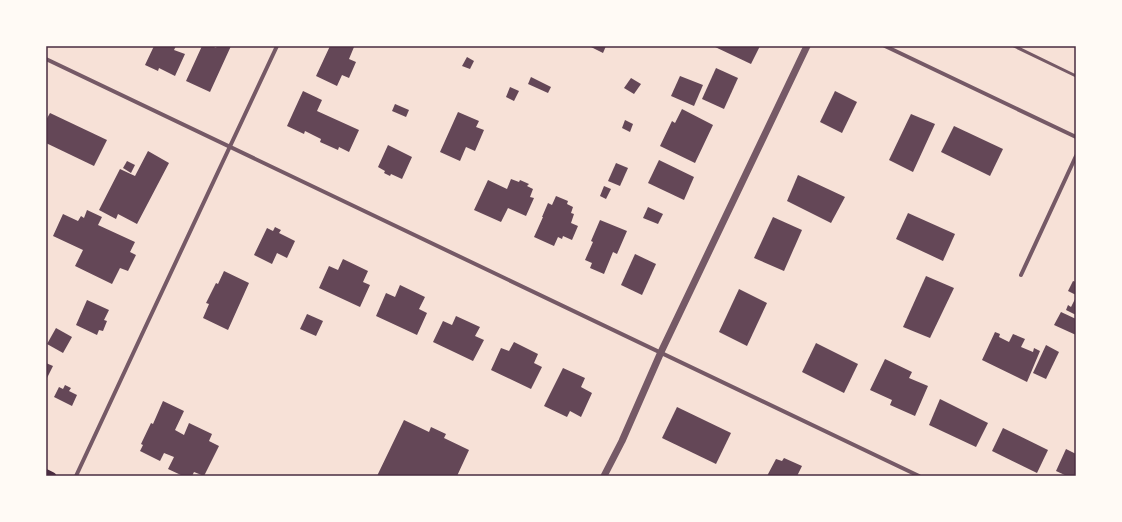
<svg xmlns="http://www.w3.org/2000/svg" width="1122" height="522" viewBox="0 0 1122 522" font-family="Karla,sans-serif">
<rect width="100%" height="100%" fill="#f7e1d7"/>
<g fill="#644757">
<path d="M 154,46 L 176,46 L 174,50 L 185,54 L 175,76 L 159,68 L 158,71 L 145,65 Z"/>
<path d="M 202,46 L 212,46 L 216,48 L 217,46 L 231,46 L 210,92 L 186,81 Z"/>
<path d="M 330,46 L 352,46 L 354,47 L 349,59 L 356,62 L 349,78 L 342,75 L 337,86 L 316,76 Z"/>
<path d="M 589,46 L 606,46 L 603,53 Z"/>
<path d="M 713,46 L 760,46 L 751,64 Z"/>
<path d="M 467,57 L 474,61 L 470,69 L 462,66 Z"/>
<path d="M 716,68 L 738,78 L 724,109 L 702,99 Z"/>
<path d="M 680,76 L 703,85 L 694,106 L 671,96 Z"/>
<path d="M 531,77 L 551,87 L 548,93 L 528,84 Z"/>
<path d="M 631,78 L 641,84 L 634,94 L 624,88 Z"/>
<path d="M 510,87 L 519,91 L 514,101 L 506,97 Z"/>
<path d="M 303,91 L 322,100 L 317,111 L 359,130 L 349,152 L 339,147 L 338,150 L 320,142 L 321,139 L 305,131 L 304,134 L 287,126 Z"/>
<path d="M 835,91 L 857,102 L 842,133 L 820,122 Z"/>
<path d="M 395,104 L 409,110 L 406,117 L 392,111 Z"/>
<path d="M 682,109 L 713,125 L 695,163 L 660,146 L 672,121 L 675,123 Z"/>
<path d="M 458,112 L 479,121 L 476,127 L 484,130 L 475,151 L 466,147 L 460,161 L 440,152 Z"/>
<path d="M 50,113 L 107,140 L 94,166 L 46,143 L 46,120 Z"/>
<path d="M 911,114 L 935,124 L 913,172 L 889,160 Z"/>
<path d="M 625,120 L 633,124 L 630,132 L 622,128 Z"/>
<path d="M 954,126 L 1003,149 L 990,176 L 941,152 Z"/>
<path d="M 388,145 L 412,157 L 402,179 L 391,174 L 390,176 L 384,173 L 385,171 L 378,167 Z"/>
<path d="M 148,151 L 169,163 L 137,224 L 118,214 L 116,219 L 99,210 L 120,169 L 135,176 Z"/>
<path d="M 659,160 L 694,177 L 684,200 L 648,183 Z"/>
<path d="M 127,161 L 135,165 L 131,173 L 123,168 Z"/>
<path d="M 616,163 L 628,168 L 620,186 L 608,181 Z"/>
<path d="M 798,175 L 845,197 L 831,223 L 787,201 Z"/>
<path d="M 511,179 L 519,182 L 520,180 L 529,184 L 527,186 L 533,189 L 530,197 L 534,198 L 526,216 L 508,208 L 501,222 L 474,210 L 488,180 L 507,189 Z"/>
<path d="M 604,186 L 611,189 L 606,199 L 600,196 Z"/>
<path d="M 556,196 L 568,201 L 567,204 L 573,207 L 571,213 L 574,214 L 571,223 L 578,226 L 572,240 L 563,236 L 562,239 L 558,237 L 554,246 L 534,237 L 543,217 L 542,217 L 548,203 L 552,205 Z"/>
<path d="M 648,207 L 663,214 L 658,224 L 643,218 Z"/>
<path d="M 87,210 L 102,217 L 98,225 L 135,242 L 130,252 L 136,255 L 128,271 L 120,268 L 112,284 L 75,266 L 83,250 L 53,236 L 63,214 L 78,221 L 81,216 L 84,218 Z"/>
<path d="M 908,213 L 955,234 L 943,261 L 896,239 Z"/>
<path d="M 773,217 L 802,230 L 784,271 L 754,258 Z"/>
<path d="M 600,220 L 627,231 L 617,254 L 613,252 L 604,274 L 590,268 L 592,263 L 585,260 L 593,242 L 591,241 Z"/>
<path d="M 275,227 L 281,230 L 279,233 L 295,241 L 287,258 L 277,253 L 272,264 L 254,255 L 267,228 L 273,231 Z"/>
<path d="M 635,254 L 656,264 L 642,295 L 621,285 Z"/>
<path d="M 343,259 L 368,271 L 363,282 L 370,285 L 360,307 L 319,288 L 329,266 L 338,270 Z"/>
<path d="M 224,271 L 249,283 L 228,330 L 203,318 L 209,304 L 206,303 L 216,283 L 218,284 Z"/>
<path d="M 926,276 L 954,288 L 930,338 L 903,327 Z"/>
<path d="M 1073,281 L 1076,282 L 1076,295 L 1068,291 Z"/>
<path d="M 400,285 L 425,297 L 419,309 L 427,313 L 417,335 L 376,316 L 386,293 L 395,297 Z"/>
<path d="M 739,289 L 767,303 L 747,346 L 719,332 Z"/>
<path d="M 1076,297 L 1076,315 L 1066,310 L 1068,305 L 1071,307 Z"/>
<path d="M 87,300 L 109,310 L 104,320 L 107,321 L 103,331 L 99,330 L 97,335 L 76,325 Z"/>
<path d="M 1061,312 L 1076,319 L 1076,335 L 1054,325 Z"/>
<path d="M 307,314 L 323,321 L 316,336 L 300,329 Z"/>
<path d="M 456,316 L 480,327 L 475,336 L 484,340 L 473,361 L 433,342 L 443,321 L 452,325 Z"/>
<path d="M 56,328 L 72,337 L 63,353 L 47,344 Z"/>
<path d="M 995,332 L 1000,334 L 999,337 L 1009,342 L 1013,334 L 1025,339 L 1021,347 L 1033,352 L 1034,348 L 1040,351 L 1027,382 L 982,360 Z"/>
<path d="M 514,342 L 538,354 L 534,363 L 542,367 L 531,389 L 491,370 L 501,348 L 509,351 Z"/>
<path d="M 816,343 L 858,364 L 844,393 L 802,372 Z"/>
<path d="M 1046,345 L 1059,352 L 1046,379 L 1033,373 Z"/>
<path d="M 885,359 L 912,372 L 909,378 L 928,386 L 915,416 L 890,405 L 892,400 L 870,390 Z"/>
<path d="M 46,363 L 53,366 L 47,378 L 46,378 Z"/>
<path d="M 563,368 L 585,378 L 581,387 L 592,393 L 581,417 L 570,411 L 567,417 L 544,406 Z"/>
<path d="M 65,385 L 71,388 L 69,391 L 77,395 L 72,406 L 54,397 L 59,387 L 63,389 Z"/>
<path d="M 940,399 L 988,423 L 976,447 L 929,425 Z"/>
<path d="M 163,401 L 184,411 L 175,430 L 184,435 L 189,423 L 212,434 L 209,441 L 219,446 L 204,476 L 194,472 L 192,476 L 183,476 L 168,469 L 174,457 L 164,453 L 160,461 L 140,451 L 143,445 L 141,444 L 151,423 L 153,424 Z"/>
<path d="M 677,407 L 731,433 L 716,464 L 662,438 Z"/>
<path d="M 404,420 L 429,432 L 431,427 L 446,434 L 444,438 L 469,450 L 457,476 L 377,476 Z"/>
<path d="M 1003,428 L 1048,450 L 1037,473 L 992,451 Z"/>
<path d="M 1066,449 L 1076,454 L 1076,476 L 1067,476 L 1056,471 Z"/>
<path d="M 784,458 L 802,466 L 797,476 L 767,476 L 776,459 L 782,461 Z"/>
</g>
<g fill="none" stroke-linecap="round" stroke-linejoin="round">
<path stroke="#755966" stroke-width="3" d="M 1014,46 L 1076,76"/>
<g stroke="#755966" stroke-width="4">
<path d="M 885,46 L 1076,137"/>
<path d="M 46,59 L 919,476"/>
<path d="M 1021,275 L 1076,156"/>
<path d="M 76,476 L 144,330 L 277,46"/>
</g>
<path stroke="#755966" stroke-width="7" d="M 604,476 L 622,441 L 661,352 L 807,46"/>
<path stroke="#4a2c40" stroke-width="8" d="M 46,473 L 52,476"/>
</g>
<rect width="1122" height="522" fill="none" stroke="#fffaf5" stroke-width="94"/>
<rect x="47" y="47" width="1028" height="428" fill="none" stroke="#4a2c40" stroke-width="1.5"/>
</svg>
